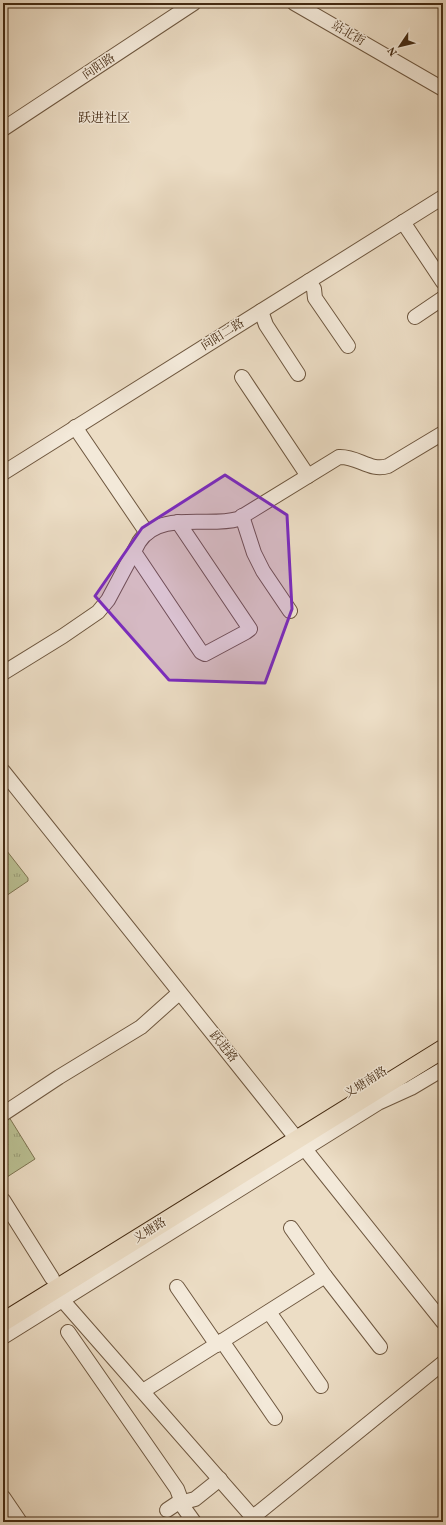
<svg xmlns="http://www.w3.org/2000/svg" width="446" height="1525" viewBox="0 0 446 1525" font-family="Vollkorn,'Noto Serif SC',serif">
<defs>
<pattern id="grass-tufts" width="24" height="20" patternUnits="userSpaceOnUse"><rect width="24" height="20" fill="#bac093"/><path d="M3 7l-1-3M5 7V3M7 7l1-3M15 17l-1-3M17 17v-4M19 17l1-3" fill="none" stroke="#999c77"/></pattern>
</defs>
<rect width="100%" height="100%" fill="#ecddc5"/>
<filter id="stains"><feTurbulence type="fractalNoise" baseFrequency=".005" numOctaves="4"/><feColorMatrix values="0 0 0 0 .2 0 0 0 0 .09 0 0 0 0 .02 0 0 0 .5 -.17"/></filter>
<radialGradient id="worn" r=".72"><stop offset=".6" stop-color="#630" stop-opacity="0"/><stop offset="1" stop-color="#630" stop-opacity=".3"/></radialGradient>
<g fill="url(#grass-tufts)" stroke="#7f7552">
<path d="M 3,846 L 28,878 L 28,881 L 3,898 Z"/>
<path d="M 9,1117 L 35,1159 L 7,1177 L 3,1170 L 3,1121 Z"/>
</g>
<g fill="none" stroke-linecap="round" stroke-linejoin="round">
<defs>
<g id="minor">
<path d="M 294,3 L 443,89"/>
<path d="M 3,129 L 194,3"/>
<path d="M 403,222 L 443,282"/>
<path d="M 309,281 L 314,289 L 315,298 L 348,346"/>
<path d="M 261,311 L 266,325 L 298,374"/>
<path d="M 415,317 L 443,298"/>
<path d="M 242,377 L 308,476"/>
<path d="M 75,427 L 147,533"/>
<path d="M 3,473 L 443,197"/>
<path d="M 242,516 L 254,553 L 263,571 L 290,611"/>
<path d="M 134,552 L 201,652 L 205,654 L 246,632 L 250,629 L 178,522"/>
<path d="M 3,673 L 63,636 L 98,612 L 108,600 L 139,542 C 160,510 208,528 238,519 L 339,457 C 358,456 370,472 388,466 L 443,433"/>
<path d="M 3,771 L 443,1322"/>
<path d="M 3,1114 L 59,1077 L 141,1027 L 179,993"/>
<path d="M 3,1200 L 52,1278"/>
<path d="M 291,1228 L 325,1276"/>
<path d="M 177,1287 L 217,1345"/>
<path d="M 57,1294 L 257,1522"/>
<path d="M 269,1312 L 321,1386"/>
<path d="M 68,1332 L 177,1489 L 184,1508 L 194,1522"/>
<path d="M 3,1337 L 378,1103 L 411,1088 L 443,1069"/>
<path d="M 222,1341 L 275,1418"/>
<path d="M 143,1391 L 325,1276 L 380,1347"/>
<path d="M 3,1497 L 20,1522"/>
<path d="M 167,1510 L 176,1504 L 195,1499 L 220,1479"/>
<path d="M 253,1517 L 443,1363"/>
</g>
<path id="major" d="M 3,1322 L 443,1049"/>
</defs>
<use href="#minor" stroke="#6e573f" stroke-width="16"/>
<use href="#major" stroke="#442a12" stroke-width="20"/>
<use href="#minor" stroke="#f3e9d9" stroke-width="14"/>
<use href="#major" stroke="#ecddc5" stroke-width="18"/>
</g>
<path fill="#7b2cbf" fill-opacity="0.2" stroke="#7b2cbf" stroke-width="3" stroke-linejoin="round" d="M 225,475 L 287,515 L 292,609 L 265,683 L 169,680 L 95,596 L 142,528 Z"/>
<g text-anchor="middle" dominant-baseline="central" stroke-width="3" stroke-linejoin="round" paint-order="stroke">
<g font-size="12" fill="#442a12" stroke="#f3e9d9">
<text transform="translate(348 34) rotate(30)">站北街</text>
<text transform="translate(99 67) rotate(-34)">向阳路</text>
<text transform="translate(223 335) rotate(-32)">向阳二路</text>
<text transform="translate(223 1047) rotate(51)">跃进路</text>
<text transform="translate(366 1083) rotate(-32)">义塘南路</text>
<text transform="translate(150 1231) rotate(-32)">义塘路</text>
</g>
<g font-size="13" fill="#442a12" stroke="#f3e9d9">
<text x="104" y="119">跃进社区</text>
</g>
</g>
<rect width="446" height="1525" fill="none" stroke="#ecddc5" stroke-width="16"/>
<rect x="4" y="4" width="438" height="1517" fill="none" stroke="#442a12" stroke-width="2"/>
<rect x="8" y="8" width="430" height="1509" fill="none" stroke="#442a12"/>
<g transform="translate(400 46) rotate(235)" stroke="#f3e9d9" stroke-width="3" paint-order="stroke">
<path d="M0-3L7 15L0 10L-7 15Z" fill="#442a12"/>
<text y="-6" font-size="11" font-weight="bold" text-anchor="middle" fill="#442a12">N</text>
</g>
<rect width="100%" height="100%" filter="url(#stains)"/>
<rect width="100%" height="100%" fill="url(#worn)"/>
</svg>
